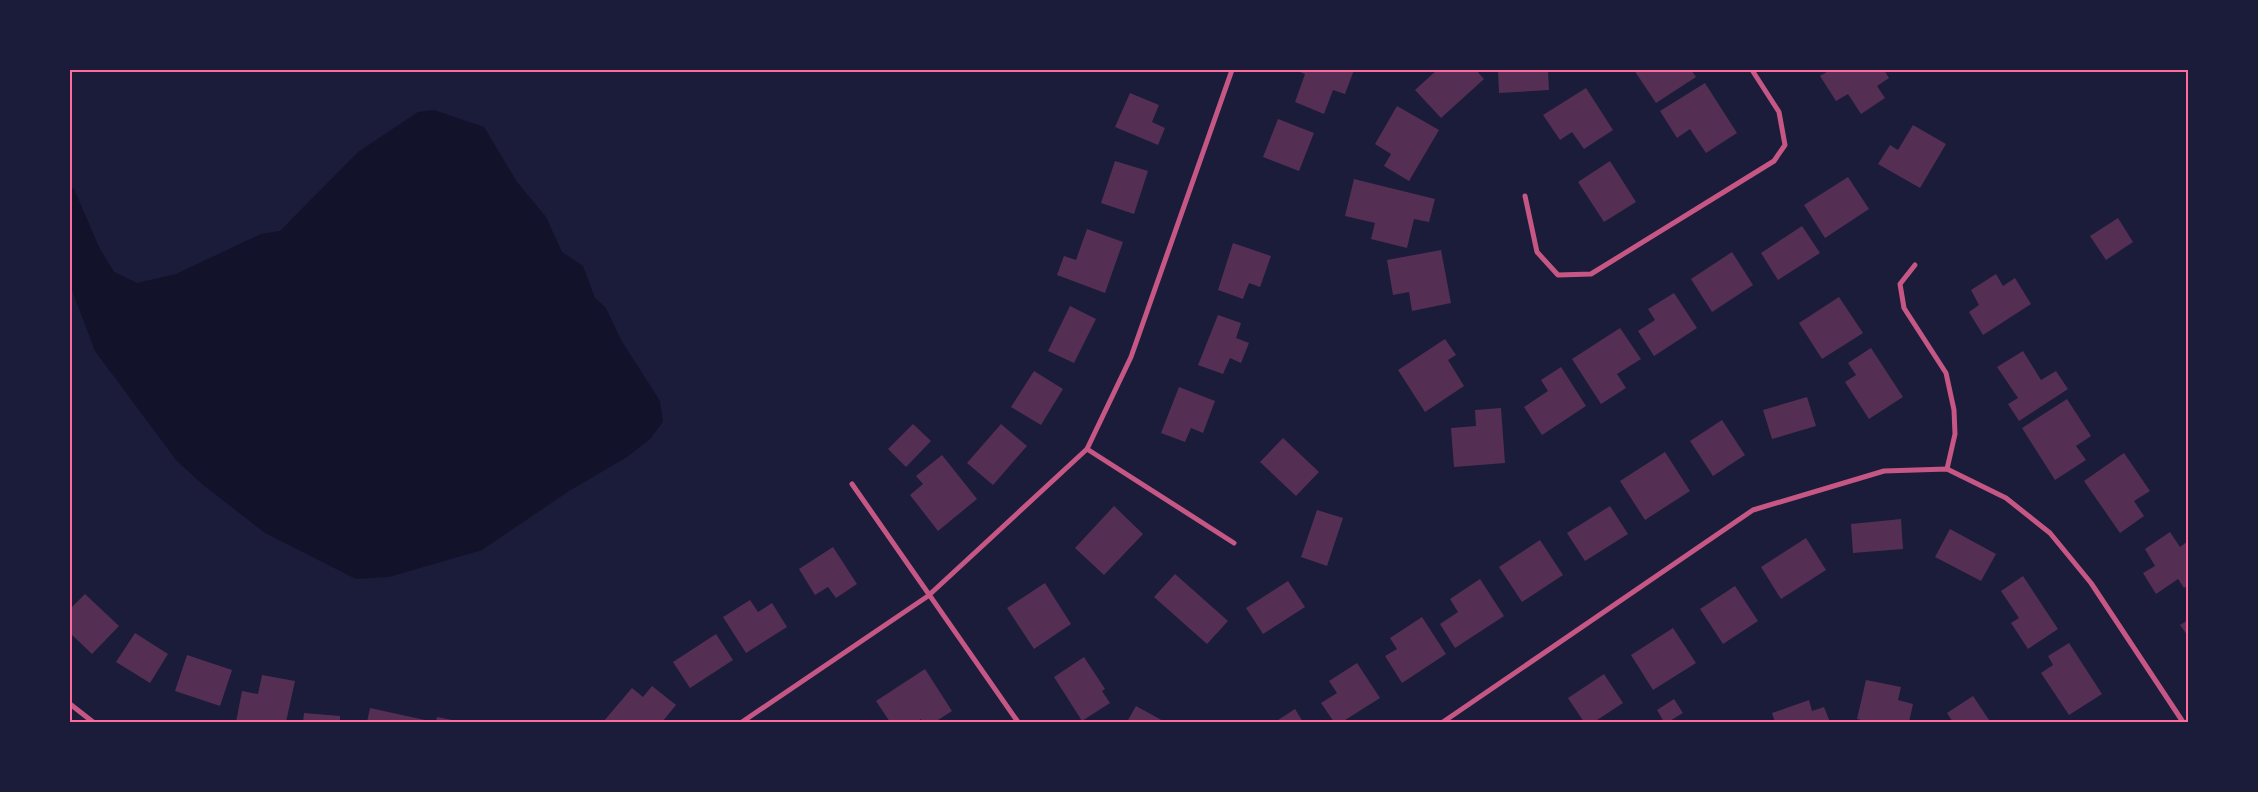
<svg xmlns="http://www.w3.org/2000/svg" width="2258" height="792" viewBox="0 0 2258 792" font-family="'Public Sans',sans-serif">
<rect width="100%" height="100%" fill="#1b1b3a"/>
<path fill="#12122b" d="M 434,110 L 484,127 L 517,182 L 546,217 L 562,252 L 583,266 L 595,298 L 606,308 L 621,340 L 660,401 L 663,422 L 650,439 L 627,457 L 569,491 L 482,550 L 389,577 L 356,579 L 265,533 L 202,484 L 176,460 L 95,351 L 70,285 L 70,187 L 74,189 L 99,247 L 114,272 L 137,283 L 176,274 L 261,234 L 280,231 L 358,152 L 418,112 Z"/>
<g fill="#542f53">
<path d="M 1295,70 L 1354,70 L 1345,94 L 1333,90 L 1324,114 L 1295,102 L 1305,74 Z"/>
<path d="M 1437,70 L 1476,70 L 1484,79 L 1441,118 L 1415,90 Z"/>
<path d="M 1498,70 L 1548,70 L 1549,90 L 1499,93 Z"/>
<path d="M 1634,70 L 1691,70 L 1696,77 L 1656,103 Z"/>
<path d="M 1830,70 L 1884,70 L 1889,78 L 1877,86 L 1885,98 L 1861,114 L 1848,94 L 1836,101 L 1820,76 Z"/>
<path d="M 1705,83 L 1737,133 L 1706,153 L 1690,129 L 1677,138 L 1660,111 Z"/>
<path d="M 1586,88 L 1613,130 L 1584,149 L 1572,132 L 1560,140 L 1543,115 Z"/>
<path d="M 1130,93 L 1159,105 L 1152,122 L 1165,128 L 1158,145 L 1115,127 Z"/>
<path d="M 1397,106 L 1439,130 L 1409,181 L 1384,166 L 1391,154 L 1375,144 Z"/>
<path d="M 1278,119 L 1314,133 L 1299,171 L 1263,157 Z"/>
<path d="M 1913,125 L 1946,144 L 1920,188 L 1878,164 L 1890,145 L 1898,150 Z"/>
<path d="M 1115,161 L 1148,171 L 1134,214 L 1101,203 Z"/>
<path d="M 1610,161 L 1636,202 L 1604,222 L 1578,182 Z"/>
<path d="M 1848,177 L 1869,209 L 1825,238 L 1804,205 Z"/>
<path d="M 1354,179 L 1435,199 L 1429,222 L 1414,219 L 1407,248 L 1371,239 L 1375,223 L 1345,216 Z"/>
<path d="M 2118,218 L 2133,242 L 2106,260 L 2090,236 Z"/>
<path d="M 1802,226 L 1820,253 L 1778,280 L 1761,253 Z"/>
<path d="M 1087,229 L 1123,242 L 1105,293 L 1057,275 L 1064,256 L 1076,260 Z"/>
<path d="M 1233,243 L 1271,256 L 1260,287 L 1249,283 L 1243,299 L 1218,290 Z"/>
<path d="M 1441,250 L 1451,303 L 1412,311 L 1409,292 L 1393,295 L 1387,260 Z"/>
<path d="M 1732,252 L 1753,285 L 1712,312 L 1691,279 Z"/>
<path d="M 1996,274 L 2003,286 L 2015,278 L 2031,304 L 1983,335 L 1969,312 L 1979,305 L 1971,290 Z"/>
<path d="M 1674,293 L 1697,328 L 1654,356 L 1638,331 L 1655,320 L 1648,309 Z"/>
<path d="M 1839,297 L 1863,333 L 1822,359 L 1799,323 Z"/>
<path d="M 1070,306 L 1096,319 L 1074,363 L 1048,351 Z"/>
<path d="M 1218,315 L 1241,323 L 1236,338 L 1249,343 L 1241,363 L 1230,358 L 1223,374 L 1198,365 Z"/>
<path d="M 1620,328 L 1641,359 L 1617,374 L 1626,388 L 1601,404 L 1572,359 Z"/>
<path d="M 1445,339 L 1456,355 L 1448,360 L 1464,386 L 1425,412 L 1398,370 Z"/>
<path d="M 1871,348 L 1903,397 L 1869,419 L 1845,382 L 1856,375 L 1848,363 Z"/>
<path d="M 2023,351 L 2041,380 L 2056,371 L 2068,389 L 2019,421 L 2008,404 L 2018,398 L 1997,367 Z"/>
<path d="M 1561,367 L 1586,406 L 1542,435 L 1524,407 L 1548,391 L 1541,380 Z"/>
<path d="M 1034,371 L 1063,389 L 1041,425 L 1011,407 Z"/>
<path d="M 1179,387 L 1215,401 L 1203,433 L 1191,428 L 1185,442 L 1161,433 Z"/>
<path d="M 1807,397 L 1816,426 L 1772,439 L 1763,410 Z"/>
<path d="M 2067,399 L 2091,436 L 2076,446 L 2086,460 L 2055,480 L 2022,428 Z"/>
<path d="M 1501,408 L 1505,463 L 1454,467 L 1451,428 L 1476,426 L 1475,410 Z"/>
<path d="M 1722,420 L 1745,455 L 1713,476 L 1690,441 Z"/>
<path d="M 913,424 L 931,441 L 906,467 L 888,449 Z"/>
<path d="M 1001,424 L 1027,446 L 993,485 L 967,463 Z"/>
<path d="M 1283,438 L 1319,472 L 1296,496 L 1260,462 Z"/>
<path d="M 1665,452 L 1690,491 L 1645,520 L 1620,481 Z"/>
<path d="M 2124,453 L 2150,491 L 2134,501 L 2144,516 L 2120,533 L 2084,481 Z"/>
<path d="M 942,455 L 977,499 L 938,531 L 910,495 L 923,484 L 916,476 Z"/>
<path d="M 1114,506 L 1143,534 L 1104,575 L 1075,548 Z"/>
<path d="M 1610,506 L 1628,534 L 1585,561 L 1567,533 Z"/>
<path d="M 1317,510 L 1343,518 L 1327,566 L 1301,557 Z"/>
<path d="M 1901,519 L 1903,549 L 1853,553 L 1851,524 Z"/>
<path d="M 1950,529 L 1996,554 L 1981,581 L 1935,557 Z"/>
<path d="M 2170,532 L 2180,547 L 2188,541 L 2188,585 L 2184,588 L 2178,579 L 2156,594 L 2143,573 L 2155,566 L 2145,549 Z"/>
<path d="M 1806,538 L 1826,570 L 1781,599 L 1761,567 Z"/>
<path d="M 1540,540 L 1563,575 L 1522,602 L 1499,567 Z"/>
<path d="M 833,547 L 857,584 L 836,598 L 828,587 L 815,595 L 799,569 Z"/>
<path d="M 1175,574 L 1228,621 L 1207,644 L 1154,597 Z"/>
<path d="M 2023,576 L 2058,629 L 2028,649 L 2011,623 L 2019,618 L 2001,591 Z"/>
<path d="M 1480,579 L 1504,616 L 1455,648 L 1440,624 L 1458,612 L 1450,599 Z"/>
<path d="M 1288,581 L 1305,607 L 1263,634 L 1246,608 Z"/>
<path d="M 1045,583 L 1071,624 L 1034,649 L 1007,608 Z"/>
<path d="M 1735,586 L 1758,621 L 1723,644 L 1700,609 Z"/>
<path d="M 85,594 L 119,626 L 92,654 L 70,633 L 70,609 Z"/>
<path d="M 750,600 L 758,612 L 772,603 L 787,627 L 746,653 L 723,617 Z"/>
<path d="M 1422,617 L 1446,654 L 1402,683 L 1385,656 L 1397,649 L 1390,638 Z"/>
<path d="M 2188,620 L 2188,636 L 2180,625 Z"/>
<path d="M 1673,628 L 1696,663 L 1653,690 L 1631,655 Z"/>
<path d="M 135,633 L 168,654 L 150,683 L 116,662 Z"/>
<path d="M 716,634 L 733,660 L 690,688 L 673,662 Z"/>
<path d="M 2069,643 L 2102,694 L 2069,715 L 2041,673 L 2053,665 L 2048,656 Z"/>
<path d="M 187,655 L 232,670 L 220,706 L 175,691 Z"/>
<path d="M 1084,657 L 1105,689 L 1102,691 L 1110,703 L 1082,721 L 1054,677 Z"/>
<path d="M 1357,663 L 1380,698 L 1342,722 L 1334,722 L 1321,703 L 1337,693 L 1329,681 Z"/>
<path d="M 925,669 L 952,711 L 935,722 L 922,722 L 921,719 L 916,722 L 890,722 L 876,701 Z"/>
<path d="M 1604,674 L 1623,703 L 1594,722 L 1584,722 L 1568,698 Z"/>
<path d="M 262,675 L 295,681 L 286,722 L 236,722 L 242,691 L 258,694 Z"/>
<path d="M 1866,680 L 1901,687 L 1898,700 L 1913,704 L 1909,722 L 1870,722 L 1857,719 Z"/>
<path d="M 652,686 L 676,705 L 662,722 L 603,722 L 632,688 L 643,697 Z"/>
<path d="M 1973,696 L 1989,720 L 1953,722 L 1947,713 Z"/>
<path d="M 1674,699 L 1683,713 L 1668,722 L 1664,722 L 1657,710 Z"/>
<path d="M 1809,700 L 1812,711 L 1824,707 L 1830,722 L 1775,722 L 1772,713 Z"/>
<path d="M 1136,706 L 1165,722 L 1127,722 Z"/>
<path d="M 370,708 L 425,720 L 424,722 L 367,722 Z"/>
<path d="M 1295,709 L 1303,722 L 1275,722 Z"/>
<path d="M 304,713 L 340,716 L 340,722 L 303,722 Z"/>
<path d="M 437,717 L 457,721 L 457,722 L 436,722 Z"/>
</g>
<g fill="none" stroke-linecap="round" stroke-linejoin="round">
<g stroke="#c65784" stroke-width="5">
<path d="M 1525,196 L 1537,252 L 1558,275 L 1591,274 L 1774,161 L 1785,145 L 1779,112 L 1752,70"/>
<path d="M 1915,265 L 1900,284 L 1904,308 L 1946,373 L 1954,410 L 1955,434 L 1947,469"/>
<path d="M 1087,449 L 1234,543"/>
<path d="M 852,484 L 1018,722"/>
<path d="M 70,704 L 93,722"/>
<path d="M 742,722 L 928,596 L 1087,449 L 1131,357 L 1232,70"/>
<path d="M 1443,722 L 1753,510 L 1884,471 L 1947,469 L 2006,498 L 2050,533 L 2091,583 L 2183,722"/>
</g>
</g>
<rect width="2258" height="792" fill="none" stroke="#1b1b3a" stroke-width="142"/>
<rect x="71" y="71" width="2116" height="650" fill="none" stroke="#ff6b9d" stroke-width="2"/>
</svg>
